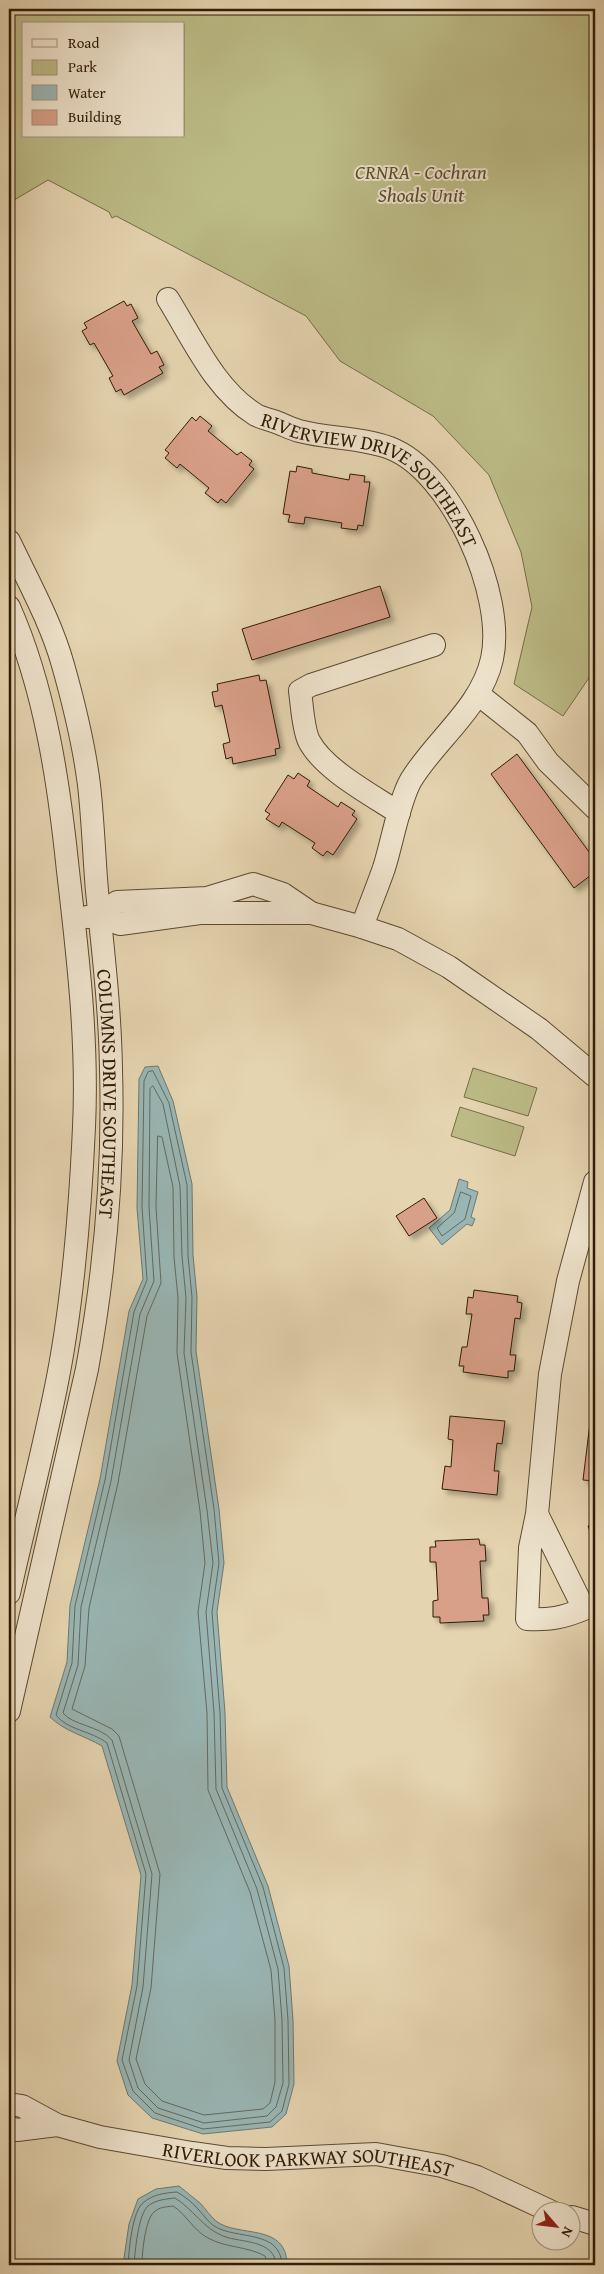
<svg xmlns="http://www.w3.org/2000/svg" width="604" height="2274" viewBox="0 0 604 2274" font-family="'Gentium Book Plus',serif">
<defs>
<filter id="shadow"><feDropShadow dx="4.5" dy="4.5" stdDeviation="2.5" flood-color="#0004"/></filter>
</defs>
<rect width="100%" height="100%" fill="#e5d4b0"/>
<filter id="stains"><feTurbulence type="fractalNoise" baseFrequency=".004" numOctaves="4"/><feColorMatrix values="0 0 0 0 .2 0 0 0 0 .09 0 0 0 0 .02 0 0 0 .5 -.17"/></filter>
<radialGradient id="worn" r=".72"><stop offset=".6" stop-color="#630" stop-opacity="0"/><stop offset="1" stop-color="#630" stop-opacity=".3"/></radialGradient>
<g fill="#bcbb86" stroke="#766c46" fill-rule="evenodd">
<path d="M 9,9 L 595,9 L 595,669 L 563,716 L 514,684 L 532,607 L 521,552 L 489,475 L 433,416 L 340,361 L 306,316 L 116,216 L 112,218 L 109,212 L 48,180 L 9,203 ZM 24,24 L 184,24 L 184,136 L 24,136 Z"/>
<path d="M 473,1068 L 537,1088 L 528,1116 L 464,1097 Z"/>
<path d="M 460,1107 L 524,1127 L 515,1156 L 451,1136 Z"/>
</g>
<g fill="#99b6b5" stroke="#6f786f">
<path d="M 158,1066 L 173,1101 L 192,1184 L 193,1255 L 197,1297 L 196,1351 L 219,1509 L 224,1563 L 217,1612 L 225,1713 L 227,1787 L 268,1886 L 289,1966 L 293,2020 L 294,2084 L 286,2114 L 272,2127 L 203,2134 L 152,2118 L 128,2095 L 117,2061 L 132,1985 L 141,1875 L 102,1746 C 85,1736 64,1731 50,1717 L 67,1662 L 70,1605 L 100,1479 L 129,1311 L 143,1279 L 137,1208 L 139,1079 L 145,1067 Z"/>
<path d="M 459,1179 L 468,1182 L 467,1188 L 478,1192 L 471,1217 L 475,1219 L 472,1226 L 467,1224 L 442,1245 L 429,1228 L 450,1210 Z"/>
<path d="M 179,2186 C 186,2192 193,2197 200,2203 C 206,2209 210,2216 216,2221 C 237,2238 287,2222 287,2265 L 123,2265 L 129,2224 L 138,2199 L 156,2189 Z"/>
</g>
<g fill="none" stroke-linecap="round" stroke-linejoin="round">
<g stroke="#64695d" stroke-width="1">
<path d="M 153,1071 L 169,1103 L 187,1185 L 188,1256 L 192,1297 L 191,1352 L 214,1509 L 219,1563 L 212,1612 L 220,1713 L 222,1788 L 263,1887 L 284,1968 L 288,2020 L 289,2084 L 282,2111 L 270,2122 L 203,2129 L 155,2113 L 133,2091 L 122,2060 L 137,1986 L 146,1874 L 107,1743 C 92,1731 67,1730 56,1715 L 72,1663 L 75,1606 L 105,1480 L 134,1312 L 147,1280 L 142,1207 L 144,1081 L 148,1072 Z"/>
<path d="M 153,1086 L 163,1104 L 180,1186 L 182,1256 L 186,1298 L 184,1353 L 207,1510 L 213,1563 L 206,1612 L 214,1713 L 216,1789 L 257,1889 L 278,1969 L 282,2020 L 283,2083 L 276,2107 L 267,2116 L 204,2123 L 158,2108 L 138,2088 L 129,2060 L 143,1987 L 152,1874 L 112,1740 C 100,1726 72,1725 63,1713 L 78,1665 L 81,1607 L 111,1481 L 140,1314 L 154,1281 L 149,1207 L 150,1089 Z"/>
<path d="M 158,1136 L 162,1137 L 173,1187 L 174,1257 L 178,1298 L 177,1353 L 200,1511 L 205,1563 L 198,1612 L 207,1713 L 208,1790 L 250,1892 L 271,1970 L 275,2020 L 275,2082 L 270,2103 L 263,2109 L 204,2115 L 162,2101 L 145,2084 L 136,2059 L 151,1988 L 160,1874 L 119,1736 L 112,1729 L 72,1709 L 85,1666 L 89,1608 L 118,1483 L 147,1316 L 161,1283 L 156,1207 Z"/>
<path d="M 461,1192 L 471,1196 L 465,1219 L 442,1236 L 437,1228 L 454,1213 Z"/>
<path d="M 128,2265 C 129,2251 132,2210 144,2202 C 154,2194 165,2193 177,2192 C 184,2196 192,2202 198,2209 C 203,2214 208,2222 214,2226 C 236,2240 281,2229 282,2265"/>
<path d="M 134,2265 C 135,2252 138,2215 148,2206 C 155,2200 166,2199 175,2198 C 193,2209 203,2228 223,2236 C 240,2243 275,2239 276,2265"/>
<path d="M 142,2265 C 142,2253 145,2220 154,2212 C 159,2207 166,2207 173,2206 C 186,2214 194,2231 208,2238 C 226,2248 247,2246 265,2256 L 268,2265"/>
</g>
</g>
<g fill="#d9a089" stroke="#2f1c05" filter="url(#shadow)">
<path d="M 124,301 L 127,306 L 131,304 L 138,318 L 132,321 L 151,354 L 157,351 L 164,365 L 159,367 L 163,373 L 124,395 L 121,389 L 116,392 L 109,378 L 113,376 L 94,343 L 90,345 L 82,331 L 87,328 L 84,323 Z"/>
<path d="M 200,416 L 212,426 L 208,431 L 237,455 L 241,452 L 252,461 L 249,465 L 254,469 L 226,503 L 221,499 L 218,503 L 205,493 L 209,488 L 180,464 L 177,468 L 165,458 L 169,453 L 165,450 L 192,417 L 196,421 Z"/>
<path d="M 297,466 L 312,469 L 312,473 L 349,480 L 350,474 L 365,476 L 364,482 L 370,482 L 363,526 L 358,525 L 357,530 L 341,528 L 342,523 L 305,517 L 304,524 L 288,522 L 290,515 L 283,514 L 290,471 L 296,472 Z"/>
<path d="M 380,586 L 390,617 L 252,660 L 242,629 Z"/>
<path d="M 259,675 L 260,681 L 266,680 L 280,748 L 275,749 L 276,755 L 233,764 L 232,757 L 226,759 L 223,744 L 230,742 L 222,705 L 215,707 L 212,692 L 218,691 L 217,684 Z"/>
<path d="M 595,698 L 595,714 L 591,711 L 595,706 L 591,703 Z"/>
<path d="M 517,754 L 595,860 L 595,872 L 574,888 L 491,774 Z"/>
<path d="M 298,773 L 310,781 L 307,786 L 338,807 L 341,802 L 355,811 L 352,815 L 357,819 L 333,855 L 327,851 L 323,856 L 312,848 L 315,843 L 282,822 L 279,827 L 266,819 L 270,814 L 265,811 L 288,775 L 294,779 Z"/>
<path d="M 424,1198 L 437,1218 L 409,1236 L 396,1216 Z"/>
<path d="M 474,1290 L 518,1296 L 517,1302 L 522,1303 L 520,1319 L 515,1318 L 510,1355 L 516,1355 L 514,1371 L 508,1371 L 508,1378 L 463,1372 L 464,1366 L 459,1366 L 462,1347 L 467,1347 L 472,1314 L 466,1314 L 468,1297 L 473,1298 Z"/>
<path d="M 595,1382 L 595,1481 L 583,1480 Z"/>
<path d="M 450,1416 L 505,1421 L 502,1444 L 497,1443 L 494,1471 L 499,1471 L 497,1495 L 442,1489 L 445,1466 L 451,1467 L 453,1440 L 448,1439 Z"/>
<path d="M 595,1518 L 595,1544 L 588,1526 L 593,1524 L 591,1520 Z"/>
<path d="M 479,1539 L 480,1545 L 485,1545 L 486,1561 L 480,1561 L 482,1598 L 488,1598 L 489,1615 L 483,1615 L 484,1621 L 440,1623 L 440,1617 L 433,1617 L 433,1601 L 438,1600 L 436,1562 L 430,1562 L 430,1547 L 436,1547 L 435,1541 Z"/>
</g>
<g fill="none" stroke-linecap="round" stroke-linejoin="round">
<defs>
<g id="minor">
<path id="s1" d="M 168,299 C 193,339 215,390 256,415 C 262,418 270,420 276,422 C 284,425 292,429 299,431 C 329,439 360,437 390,448 C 452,472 506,596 492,659 C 481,708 436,739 411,780 C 399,801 392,843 384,868 C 377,888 369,907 362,927"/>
<path id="s2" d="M 9,541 C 28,581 51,622 63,665 C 74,704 84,745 89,785 C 93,820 94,856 97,891 C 103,950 110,1009 111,1069 C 114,1169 105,1270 87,1369 L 9,1711"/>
<path d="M 9,607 C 45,688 59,783 68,871 C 78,956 88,1042 84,1127 C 80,1215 73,1306 55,1392 C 41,1460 24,1526 9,1593"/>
<path d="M 478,694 L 527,733 L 548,762 L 595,808"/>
<path d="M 399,813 C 372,795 324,770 309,741 C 303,729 302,705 300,691 L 311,685 L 434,645"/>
<path d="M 99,916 L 117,902 L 207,898 L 253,884 L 283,894 L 311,913"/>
<path d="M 87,917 L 99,916 L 120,924 L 200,913 L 311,913 L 362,927 L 398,939 L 449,967 L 539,1029 L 595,1076"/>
<path d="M 537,1514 L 584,1609 C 562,1618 550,1620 527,1619 L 530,1548 L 537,1514 L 550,1374 L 568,1281 L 595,1182"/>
<path id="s3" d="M 9,2104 L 22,2106 L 57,2125 L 100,2137 L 192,2153 L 227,2158 L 266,2159 L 376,2154 L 442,2166 L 477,2177 L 552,2212"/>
<path d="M 9,2128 L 17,2130 L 57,2125"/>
<path d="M 572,2217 L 595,2224"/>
</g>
</defs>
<use href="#minor" stroke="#5c4a30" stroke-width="24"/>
<use href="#minor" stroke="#eee3cc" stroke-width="22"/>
</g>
<g text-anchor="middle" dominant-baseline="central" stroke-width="4" stroke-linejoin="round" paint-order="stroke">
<g font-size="20" font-style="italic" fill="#594c2c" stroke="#eee3cc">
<text x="421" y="171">CRNRA - Cochran<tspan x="421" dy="23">Shoals Unit</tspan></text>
</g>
<g font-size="20" fill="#2f1c05" stroke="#eee3cc">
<text stroke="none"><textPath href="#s1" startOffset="285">RIVERVIEW DRIVE SOUTHEAST</textPath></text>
<text stroke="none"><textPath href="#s2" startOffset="568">COLUMNS DRIVE SOUTHEAST</textPath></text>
<text stroke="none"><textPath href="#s3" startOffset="308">RIVERLOOK PARKWAY SOUTHEAST</textPath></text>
</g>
</g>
<rect width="604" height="2274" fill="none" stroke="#e5d4b0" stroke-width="30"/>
<rect x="10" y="10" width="584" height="2254" fill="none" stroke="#2f1c05" stroke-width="2.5"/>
<rect x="15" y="15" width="574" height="2244" fill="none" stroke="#2f1c05"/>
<rect x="22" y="22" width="162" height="115" fill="#eee3cc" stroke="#a2937c"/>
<rect x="32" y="39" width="25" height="8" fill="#eee3cc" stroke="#a2937c"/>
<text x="68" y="48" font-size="15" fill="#2f1c05">Road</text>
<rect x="32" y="60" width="25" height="15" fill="#bcbb86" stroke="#a2937c"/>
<text x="68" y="72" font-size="15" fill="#2f1c05">Park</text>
<rect x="32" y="85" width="25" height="15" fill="#99b6b5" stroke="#a2937c"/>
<text x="68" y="98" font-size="15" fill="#2f1c05">Water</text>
<rect x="32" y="110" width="25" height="15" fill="#d9a089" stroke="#a2937c"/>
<text x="68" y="122" font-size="15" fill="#2f1c05">Building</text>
<g transform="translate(556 2226) rotate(118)"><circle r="24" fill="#eee3cc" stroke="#a2937c"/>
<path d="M0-4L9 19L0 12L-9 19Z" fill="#8f2418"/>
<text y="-8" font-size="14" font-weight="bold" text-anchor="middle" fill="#2f1c05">N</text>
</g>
<rect width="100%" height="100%" filter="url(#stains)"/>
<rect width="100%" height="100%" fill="url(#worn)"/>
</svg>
